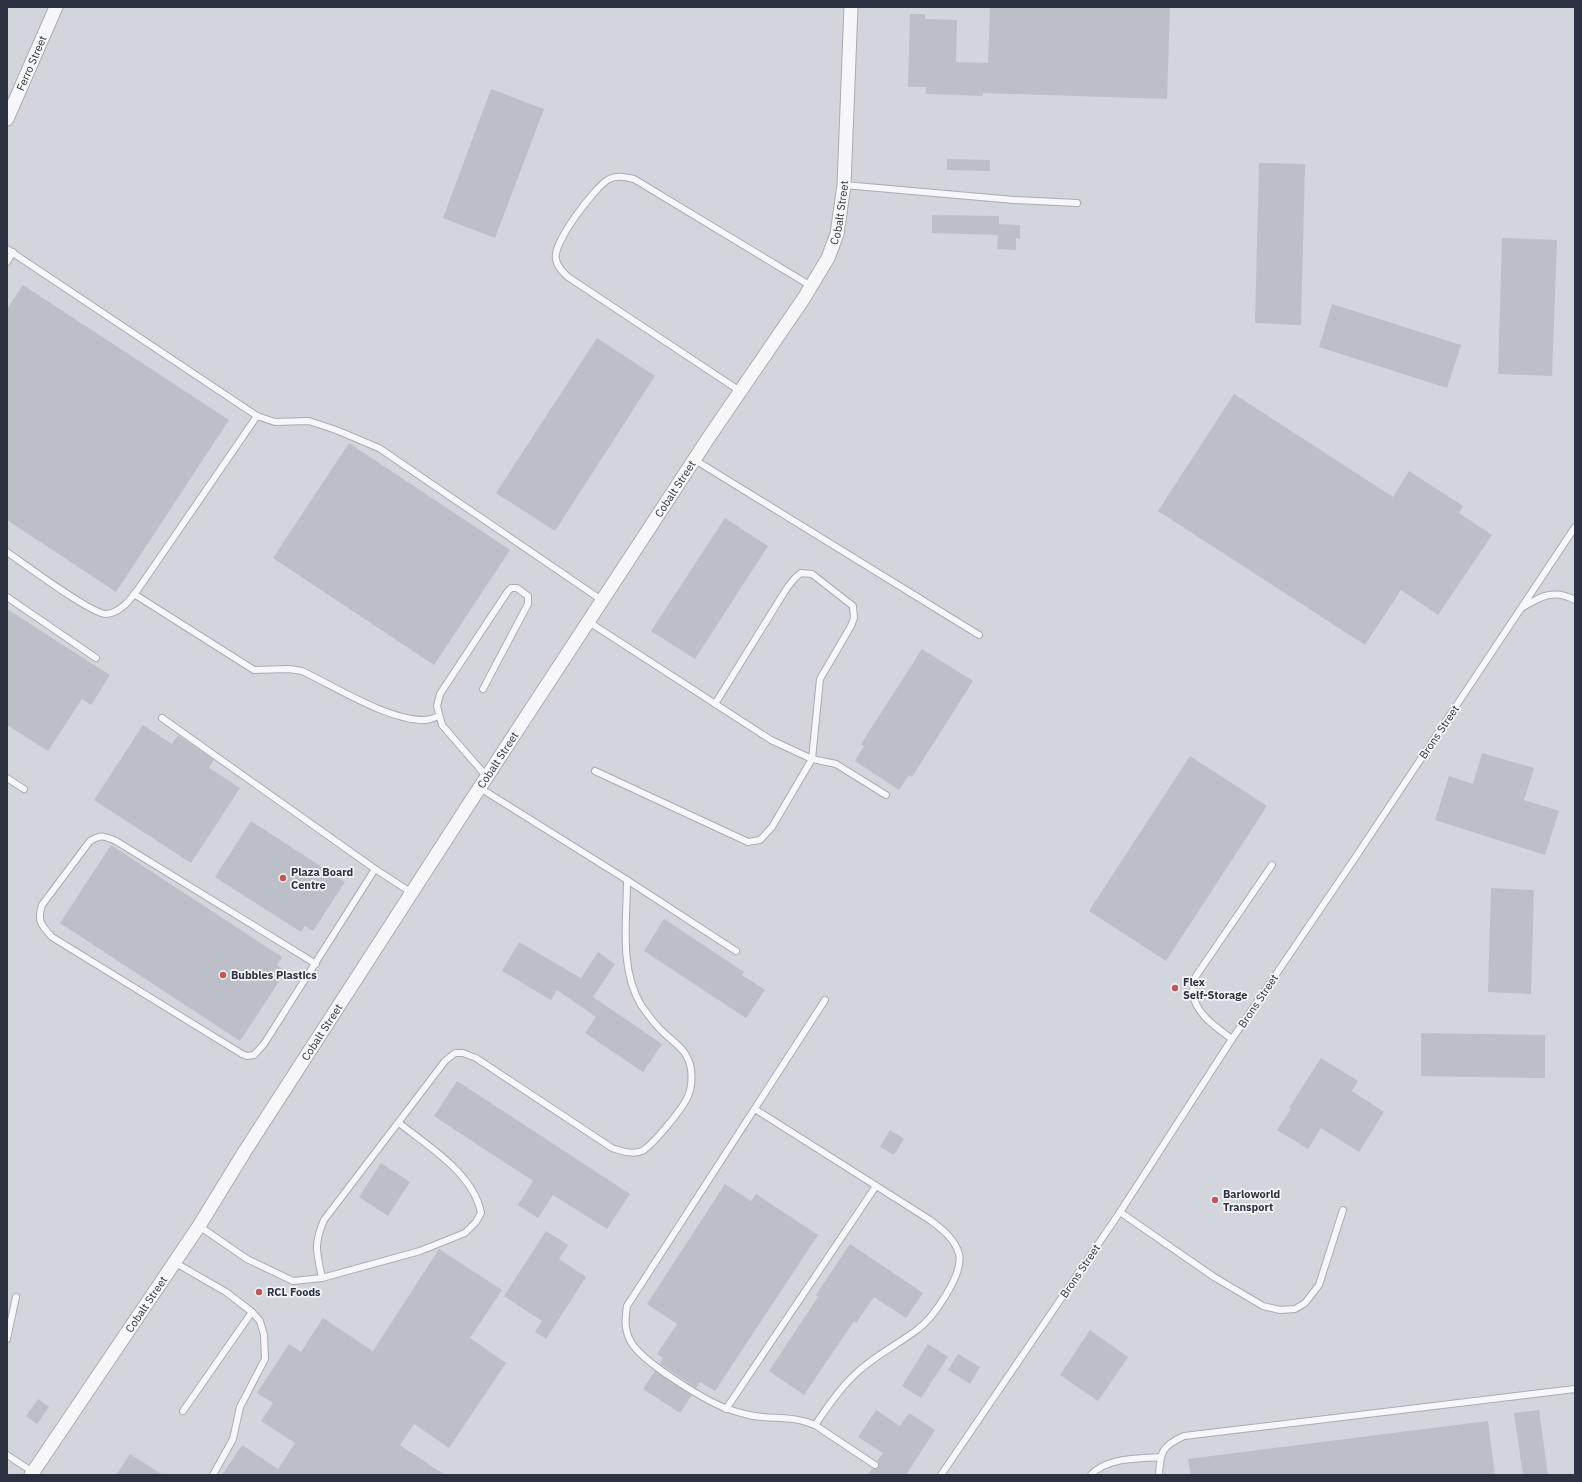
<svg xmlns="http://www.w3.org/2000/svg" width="1582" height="1482" viewBox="0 0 1582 1482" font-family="'IBM Plex Sans',sans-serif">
<rect width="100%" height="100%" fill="#e4e6eb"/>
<rect fill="#d3d5dc" x="7" y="7" width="1568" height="1468"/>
<g fill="#bcbfc7">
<path d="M 990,7 L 1170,7 L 1167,99 L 983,93 L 983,96 L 926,94 L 926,87 L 908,87 L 910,14 L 925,14 L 925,19 L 957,20 L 956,62 L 988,63 Z"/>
<path d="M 491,89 L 544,109 L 495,238 L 443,218 Z"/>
<path d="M 947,159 L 990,160 L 990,171 L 947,170 Z"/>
<path d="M 1259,163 L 1305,164 L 1301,325 L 1255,323 Z"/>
<path d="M 932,215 L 999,216 L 999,224 L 1020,225 L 1020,239 L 1016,238 L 1016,250 L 997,249 L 998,235 L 932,233 Z"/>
<path d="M 1502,238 L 1557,240 L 1552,376 L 1498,374 Z"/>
<path d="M 23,285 L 229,420 L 116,592 L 7,520 L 7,309 Z"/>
<path d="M 1332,304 L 1461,345 L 1447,388 L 1319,347 Z"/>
<path d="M 597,338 L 655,376 L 555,531 L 496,493 Z"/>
<path d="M 1234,394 L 1393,497 L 1409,471 L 1463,506 L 1459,513 L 1492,535 L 1438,615 L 1401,590 L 1365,645 L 1158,511 Z"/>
<path d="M 349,443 L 510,550 L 434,665 L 273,558 Z"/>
<path d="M 725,518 L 768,546 L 695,659 L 651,631 Z"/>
<path d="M 7,609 L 110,675 L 91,705 L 82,699 L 48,751 L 7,725 Z"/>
<path d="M 922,649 L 973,681 L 912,777 L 909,775 L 899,790 L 855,761 L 864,746 L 861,744 Z"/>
<path d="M 143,725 L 172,744 L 178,735 L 214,760 L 209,768 L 240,788 L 191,863 L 94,800 Z"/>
<path d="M 1482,753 L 1534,768 L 1524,800 L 1559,811 L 1545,855 L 1435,820 L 1449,776 L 1473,784 Z"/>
<path d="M 1190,756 L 1267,806 L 1166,961 L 1089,911 Z"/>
<path d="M 251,821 L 345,882 L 313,931 L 305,926 L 301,932 L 215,877 Z"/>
<path d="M 111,845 L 282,957 L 277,965 L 286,971 L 240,1041 L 60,923 Z"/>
<path d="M 1491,888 L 1534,890 L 1531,994 L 1488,992 Z"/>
<path d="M 664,919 L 744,972 L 742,975 L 765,990 L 746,1018 L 644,951 Z"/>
<path d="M 519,942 L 581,978 L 598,952 L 615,964 L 593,997 L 662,1044 L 643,1072 L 585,1033 L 596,1017 L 557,990 L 551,1000 L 502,971 Z"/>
<path d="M 1421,1033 L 1545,1035 L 1545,1078 L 1421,1076 Z"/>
<path d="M 1321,1058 L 1358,1081 L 1352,1091 L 1384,1112 L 1359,1152 L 1321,1128 L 1308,1149 L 1277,1130 L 1291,1109 L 1289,1108 Z"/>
<path d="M 457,1081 L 630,1194 L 607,1229 L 553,1195 L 538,1218 L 518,1205 L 533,1181 L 434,1116 Z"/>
<path d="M 890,1130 L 904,1139 L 894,1155 L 880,1147 Z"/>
<path d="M 381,1163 L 410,1182 L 388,1216 L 359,1197 Z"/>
<path d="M 725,1184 L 751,1201 L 756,1194 L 818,1235 L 715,1391 L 700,1382 L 696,1388 L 660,1364 L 663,1358 L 657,1354 L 677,1324 L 647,1304 Z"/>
<path d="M 546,1231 L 568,1245 L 559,1259 L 586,1277 L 546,1339 L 535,1332 L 542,1321 L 504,1296 Z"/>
<path d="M 850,1244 L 923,1293 L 906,1318 L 874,1297 L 856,1323 L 854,1321 L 804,1395 L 769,1371 L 818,1297 L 816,1295 Z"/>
<path d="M 439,1249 L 502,1290 L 470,1338 L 506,1363 L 449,1448 L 414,1424 L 400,1445 L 445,1475 L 222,1475 L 242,1445 L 278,1469 L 295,1443 L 261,1421 L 273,1403 L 257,1393 L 289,1344 L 301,1352 L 323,1318 L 373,1351 Z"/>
<path d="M 1090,1330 L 1128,1357 L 1098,1401 L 1060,1375 Z"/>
<path d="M 928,1344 L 948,1357 L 921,1398 L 902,1386 Z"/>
<path d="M 958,1354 L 980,1367 L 970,1384 L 948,1370 Z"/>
<path d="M 655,1371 L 692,1395 L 680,1413 L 643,1389 Z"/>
<path d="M 38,1399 L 49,1407 L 37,1424 L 26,1416 Z"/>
<path d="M 876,1410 L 900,1426 L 909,1413 L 935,1430 L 906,1475 L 868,1475 L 872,1469 L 877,1469 L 879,1467 L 879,1463 L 877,1461 L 883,1453 L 858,1437 Z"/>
<path d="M 1539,1410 L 1548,1475 L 1523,1475 L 1514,1413 Z"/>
<path d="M 1488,1421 L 1495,1475 L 1191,1475 L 1188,1459 Z"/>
<path d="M 130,1454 L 163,1475 L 116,1475 Z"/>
</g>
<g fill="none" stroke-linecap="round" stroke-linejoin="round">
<defs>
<g id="service">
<path d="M 844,185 L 1014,200 L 1077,203"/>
<path d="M 7,249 L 257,416 L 275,422 L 309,421 L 336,430 L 379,448 L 603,601"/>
<path d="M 7,262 L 13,252"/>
<path d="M 740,391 L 568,277 C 563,272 557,267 556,259 C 552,243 595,187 609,179 C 617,175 625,177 634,179 L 811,286"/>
<path d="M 695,460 L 979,635"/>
<path d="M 7,552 C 23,563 91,614 106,614 C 122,613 133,596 141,585 L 257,416"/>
<path d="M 134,594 L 254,670 L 289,669 L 302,671 C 336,687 387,720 424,720 C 429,720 434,718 439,716"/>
<path d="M 7,597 L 96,658"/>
<path d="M 1523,607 C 1541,596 1554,589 1575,600"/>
<path d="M 589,622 L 771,740 L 812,759 L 836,764 L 886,795"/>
<path d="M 483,689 L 528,604 L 528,596 L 517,588 L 511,588 L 508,591 L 440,694 L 437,706 L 442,725 L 487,777"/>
<path d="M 162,718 L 375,869 L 412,893"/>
<path d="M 595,771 L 748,842 L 760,840 L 772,827 L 812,759 L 820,679 L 851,626 L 854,618 L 853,606 L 812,574 L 801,573 L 795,578 L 787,588 L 715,704"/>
<path d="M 7,778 L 24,789"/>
<path d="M 480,788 L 627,880 L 736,951"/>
<path d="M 316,964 L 116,841 C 104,836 102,834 90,841 L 42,905 C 37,921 41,925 52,937 L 242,1054 L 247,1056 L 254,1055 L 264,1044 L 375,869"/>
<path d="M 825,1000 L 627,1306 C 625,1320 624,1329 631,1342 C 642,1362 703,1399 725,1408 C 733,1411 741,1413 749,1415 C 771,1420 793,1415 815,1425 L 875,1465"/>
<path d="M 1232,1039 C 1217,1028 1197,1015 1193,995 C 1192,990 1195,982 1196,976 L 1272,865"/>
<path d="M 755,1109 L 930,1220 C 942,1229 955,1239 959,1254 C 964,1274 933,1318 918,1329 C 900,1343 878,1354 861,1369 C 842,1385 829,1405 815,1425"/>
<path d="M 1120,1212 L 1214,1277 L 1263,1306 L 1280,1310 L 1295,1309 L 1305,1303 L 1319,1285 L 1343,1210"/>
<path d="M 199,1226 L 247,1259 L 293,1281 L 322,1278 L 420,1251 L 465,1233 L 476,1222 L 481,1213 C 474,1174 428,1146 399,1123"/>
<path d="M 174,1262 L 226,1292 L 252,1312 L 260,1321 L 264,1335 L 265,1359 L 240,1407 L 233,1439 L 213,1475"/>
<path d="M 322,1278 C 317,1253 313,1245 324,1220 L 445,1061 L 455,1053 L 463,1053 L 476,1058 L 612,1148 C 622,1151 632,1155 642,1151 C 653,1145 684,1107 688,1096 C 692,1087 692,1078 691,1069 C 688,1051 677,1045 664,1033 C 655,1025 648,1015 641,1005 C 619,968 627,920 627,880"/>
<path d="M 7,1339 L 16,1297"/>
<path d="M 726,1409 L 876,1186"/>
<path d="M 183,1411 L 252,1312"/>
<path d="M 7,1455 L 33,1472"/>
<path d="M 941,1475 L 1120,1212 L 1232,1039 L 1357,855 L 1575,527"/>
<path d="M 1091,1475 C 1106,1457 1139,1459 1160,1457"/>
<path d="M 1159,1475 C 1160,1452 1162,1446 1184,1436 L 1575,1389"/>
</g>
<g id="minor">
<path id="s1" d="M 7,119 L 56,7"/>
<path id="s2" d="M 31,1475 L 199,1226 L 245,1151 L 469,804 L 709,437 L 804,298 L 828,258 L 837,234 L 844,185 L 851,7"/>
</g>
</defs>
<use href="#service" stroke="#a9acb5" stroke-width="8"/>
<use href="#minor" stroke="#a9acb5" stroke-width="15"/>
<use href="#service" stroke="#f7f7f9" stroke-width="6"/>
<use href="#minor" stroke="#f7f7f9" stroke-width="13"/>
</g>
<g fill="#c2575a" stroke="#f4f5f8" stroke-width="1.5">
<circle cx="283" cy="878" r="4"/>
<circle cx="223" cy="975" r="4"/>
<circle cx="1175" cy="988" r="4"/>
<circle cx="1215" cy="1200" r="4"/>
<circle cx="259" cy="1292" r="4"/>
</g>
<g text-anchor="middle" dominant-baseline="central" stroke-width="3.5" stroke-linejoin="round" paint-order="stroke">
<g font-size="11" fill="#2d3242" stroke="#f4f5f8">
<text stroke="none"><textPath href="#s1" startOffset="61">Ferro Street</textPath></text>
<text stroke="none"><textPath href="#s2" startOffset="1502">Cobalt Street</textPath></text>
<text stroke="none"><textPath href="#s2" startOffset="1178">Cobalt Street</textPath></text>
<text transform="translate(1439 732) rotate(-56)">Brons Street</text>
<text stroke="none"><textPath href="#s2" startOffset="854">Cobalt Street</textPath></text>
<text transform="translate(1258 1001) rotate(-56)">Brons Street</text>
<text stroke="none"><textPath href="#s2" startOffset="530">Cobalt Street</textPath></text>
<text transform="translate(1080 1271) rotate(-56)">Brons Street</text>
<text stroke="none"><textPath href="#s2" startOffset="206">Cobalt Street</textPath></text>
</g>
<g font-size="11" font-weight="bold" fill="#2d3242" stroke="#f4f5f8" text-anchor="start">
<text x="291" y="872">Plaza Board<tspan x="291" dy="13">Centre</tspan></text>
<text x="231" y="975">Bubbles Plastics</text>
<text x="1183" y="982">Flex<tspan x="1183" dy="13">Self-Storage</tspan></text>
<text x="1223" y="1194">Barloworld<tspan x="1223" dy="13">Transport</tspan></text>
<text x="267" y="1292">RCL Foods</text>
</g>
</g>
<rect width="1582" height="1482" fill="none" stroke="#2d3242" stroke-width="16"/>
</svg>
